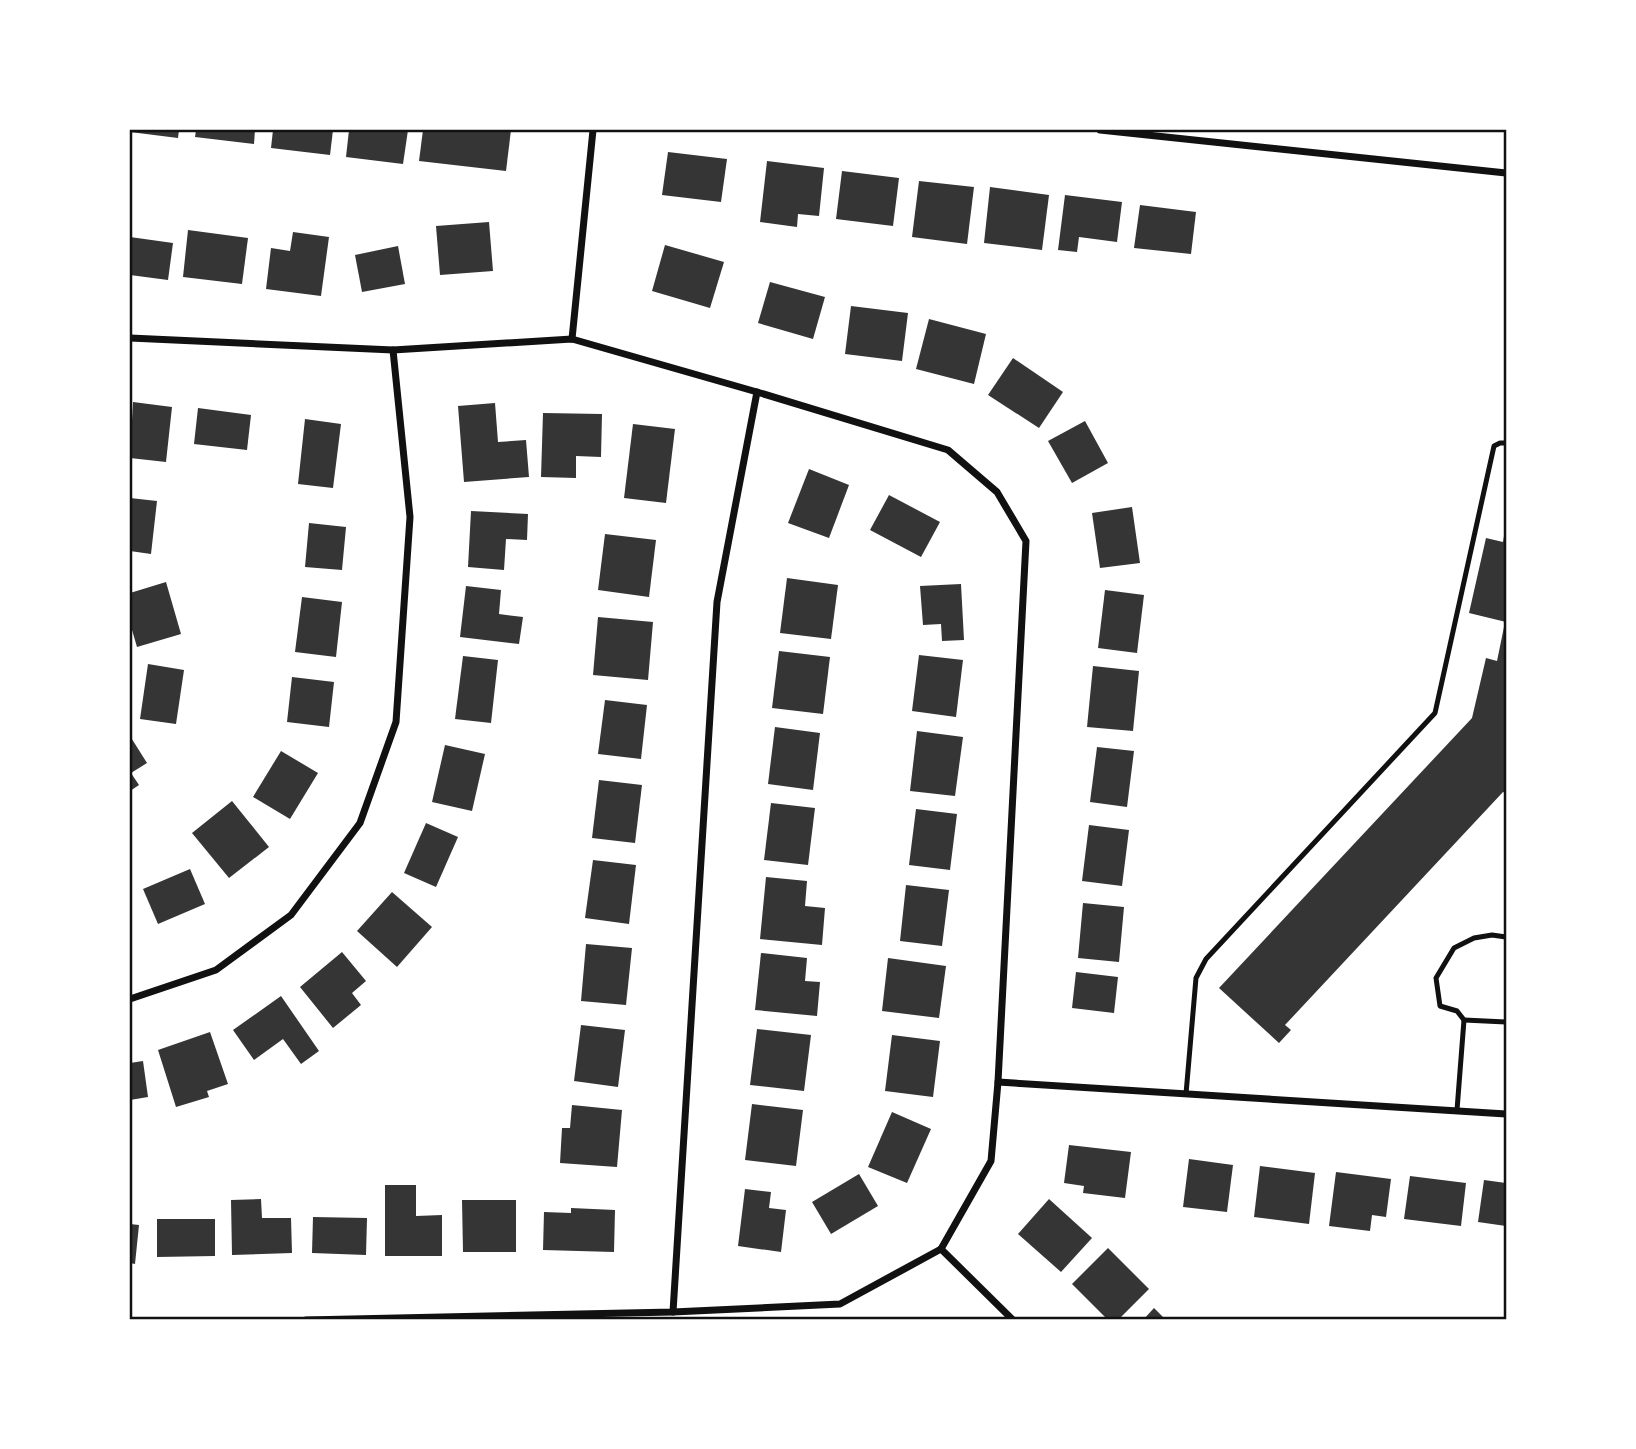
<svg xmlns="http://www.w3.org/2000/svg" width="1636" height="1449" viewBox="0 0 1636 1449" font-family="Signika,sans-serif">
<rect width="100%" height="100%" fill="#fff"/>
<g fill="#353535">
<path d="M 130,130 L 179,130 L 178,138 L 130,132 Z"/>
<path d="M 196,130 L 255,130 L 254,144 L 195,137 Z"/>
<path d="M 273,130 L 333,130 L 330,155 L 271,148 Z"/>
<path d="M 349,130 L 408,130 L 403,164 L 346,157 Z"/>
<path d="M 423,130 L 511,130 L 506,171 L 419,161 Z"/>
<path d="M 668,152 L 727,159 L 721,202 L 662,195 Z"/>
<path d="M 767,161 L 824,168 L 819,216 L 798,214 L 797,227 L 760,222 Z"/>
<path d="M 842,171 L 899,178 L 893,226 L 836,219 Z"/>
<path d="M 919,181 L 974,187 L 967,244 L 912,237 Z"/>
<path d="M 990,187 L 1049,195 L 1042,250 L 984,243 Z"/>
<path d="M 1065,195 L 1122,202 L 1117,242 L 1079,237 L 1077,252 L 1058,250 Z"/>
<path d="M 1140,205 L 1196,212 L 1191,254 L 1134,248 Z"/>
<path d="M 489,222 L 493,271 L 440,275 L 436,226 Z"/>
<path d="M 188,230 L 248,238 L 242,284 L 183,277 Z"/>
<path d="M 293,232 L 329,237 L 321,296 L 266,289 L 271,248 L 290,251 Z"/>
<path d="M 130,237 L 173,243 L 168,280 L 130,275 Z"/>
<path d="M 665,245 L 724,262 L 710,308 L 652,291 Z"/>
<path d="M 398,246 L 405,284 L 362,292 L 355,255 Z"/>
<path d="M 770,282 L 825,297 L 813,339 L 758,323 Z"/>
<path d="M 851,306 L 908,313 L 902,361 L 845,354 Z"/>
<path d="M 929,319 L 986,334 L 974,384 L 916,369 Z"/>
<path d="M 1013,358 L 1063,392 L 1039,428 L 988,395 Z"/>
<path d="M 133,402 L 172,407 L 166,462 L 130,458 Z"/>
<path d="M 495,403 L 498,442 L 526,440 L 529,477 L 464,482 L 458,406 Z"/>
<path d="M 198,408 L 251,415 L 247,450 L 194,444 Z"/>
<path d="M 543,413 L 602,414 L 601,457 L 576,456 L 576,478 L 541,477 Z"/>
<path d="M 305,419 L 341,424 L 333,488 L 298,484 Z"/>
<path d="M 1085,421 L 1108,463 L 1072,483 L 1048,441 Z"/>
<path d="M 633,424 L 675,429 L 666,503 L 624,498 Z"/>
<path d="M 809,469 L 849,485 L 829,538 L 788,523 Z"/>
<path d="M 889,495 L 940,522 L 921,557 L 870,530 Z"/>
<path d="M 130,498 L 157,501 L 151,554 L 130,551 Z"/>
<path d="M 1132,507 L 1140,563 L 1100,568 L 1092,513 Z"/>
<path d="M 471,511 L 528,514 L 527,540 L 506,539 L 504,570 L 468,567 Z"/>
<path d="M 309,523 L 346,527 L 342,570 L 305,567 Z"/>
<path d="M 1505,530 L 1506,530 L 1506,622 L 1469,613 L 1486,538 L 1503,542 Z"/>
<path d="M 605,534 L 656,540 L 649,597 L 598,590 Z"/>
<path d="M 787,578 L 838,585 L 831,639 L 780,633 Z"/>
<path d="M 166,582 L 181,634 L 137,647 L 130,623 L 130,593 Z"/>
<path d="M 961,584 L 964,640 L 942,641 L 941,624 L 923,625 L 920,586 Z"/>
<path d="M 466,586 L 501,590 L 499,614 L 523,617 L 519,644 L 460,637 Z"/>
<path d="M 1105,590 L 1144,595 L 1137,653 L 1098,648 Z"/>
<path d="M 302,597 L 342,602 L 336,657 L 295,652 Z"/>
<path d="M 598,617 L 653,622 L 648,680 L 593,675 Z"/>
<path d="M 1505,622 L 1506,793 L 1503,792 L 1285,1025 L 1291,1030 L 1279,1043 L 1219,988 L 1472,718 L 1486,658 L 1497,661 Z"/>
<path d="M 779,651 L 830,657 L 823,714 L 772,708 Z"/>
<path d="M 919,655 L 963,660 L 956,717 L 912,711 Z"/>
<path d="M 463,656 L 498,660 L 491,723 L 455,719 Z"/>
<path d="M 148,664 L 184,670 L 176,724 L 140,719 Z"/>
<path d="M 1093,666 L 1139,671 L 1133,731 L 1087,727 Z"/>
<path d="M 292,677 L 334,682 L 329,727 L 287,722 Z"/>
<path d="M 605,700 L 647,705 L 641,759 L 598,754 Z"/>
<path d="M 775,727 L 820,733 L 813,790 L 768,784 Z"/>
<path d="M 917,731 L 963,737 L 955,796 L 910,791 Z"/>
<path d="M 130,736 L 147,763 L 131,773 L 139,785 L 130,791 Z"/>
<path d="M 445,745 L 485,754 L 472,811 L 432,802 Z"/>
<path d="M 1097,747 L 1134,751 L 1127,807 L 1090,802 Z"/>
<path d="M 281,751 L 318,773 L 290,819 L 253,797 Z"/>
<path d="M 599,780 L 642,785 L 635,843 L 592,838 Z"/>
<path d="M 232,801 L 269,847 L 229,878 L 192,833 Z"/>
<path d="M 771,803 L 815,808 L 808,865 L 764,860 Z"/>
<path d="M 916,809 L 957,814 L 950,870 L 909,865 Z"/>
<path d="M 426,823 L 458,837 L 436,887 L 404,873 Z"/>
<path d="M 1089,825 L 1129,830 L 1122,886 L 1082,881 Z"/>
<path d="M 593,860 L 636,865 L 629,924 L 585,918 Z"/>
<path d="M 190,869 L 205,904 L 158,924 L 143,889 Z"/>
<path d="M 766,877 L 807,881 L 805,906 L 825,908 L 822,945 L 760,939 Z"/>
<path d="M 906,885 L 949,890 L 942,946 L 900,941 Z"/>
<path d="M 392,892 L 432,927 L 397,967 L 357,931 Z"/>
<path d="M 1083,903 L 1124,907 L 1119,962 L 1078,958 Z"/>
<path d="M 586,944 L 632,948 L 626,1005 L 581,1001 Z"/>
<path d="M 342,952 L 366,981 L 352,993 L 361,1005 L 333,1028 L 300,987 Z"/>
<path d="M 761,953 L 807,958 L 805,981 L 820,982 L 817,1016 L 755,1010 Z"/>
<path d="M 888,958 L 946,966 L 939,1018 L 882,1011 Z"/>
<path d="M 1076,972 L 1118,977 L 1114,1013 L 1072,1008 Z"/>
<path d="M 281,996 L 319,1051 L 301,1064 L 283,1039 L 254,1060 L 233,1030 Z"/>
<path d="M 581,1025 L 625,1030 L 618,1087 L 574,1081 Z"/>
<path d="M 757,1029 L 811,1035 L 804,1091 L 750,1085 Z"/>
<path d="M 210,1032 L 228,1084 L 207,1091 L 209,1097 L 176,1107 L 158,1050 Z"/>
<path d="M 892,1035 L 940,1041 L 933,1097 L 885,1091 Z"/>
<path d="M 143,1061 L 148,1097 L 130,1100 L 130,1063 Z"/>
<path d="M 752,1104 L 803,1110 L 796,1166 L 745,1160 Z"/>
<path d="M 572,1105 L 622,1110 L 617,1167 L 560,1163 L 562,1128 L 570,1128 Z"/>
<path d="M 892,1112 L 931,1129 L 907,1183 L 868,1167 Z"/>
<path d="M 1069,1145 L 1131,1152 L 1125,1198 L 1083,1193 L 1084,1186 L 1064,1183 Z"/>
<path d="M 1189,1159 L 1233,1165 L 1227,1212 L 1183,1207 Z"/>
<path d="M 1260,1166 L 1315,1173 L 1309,1224 L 1254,1217 Z"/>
<path d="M 1336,1172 L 1391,1179 L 1386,1217 L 1372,1215 L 1370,1231 L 1329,1226 Z"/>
<path d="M 859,1174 L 878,1206 L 831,1234 L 812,1202 Z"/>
<path d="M 1410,1176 L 1466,1183 L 1461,1226 L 1404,1219 Z"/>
<path d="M 1484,1180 L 1506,1183 L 1506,1226 L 1478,1222 Z"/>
<path d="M 385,1185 L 416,1185 L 416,1216 L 442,1215 L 442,1256 L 385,1256 Z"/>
<path d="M 745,1189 L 771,1192 L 769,1208 L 786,1210 L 781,1252 L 738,1246 Z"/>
<path d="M 261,1199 L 262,1218 L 291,1218 L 292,1253 L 232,1255 L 231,1200 Z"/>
<path d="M 1049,1199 L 1092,1238 L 1061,1272 L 1018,1234 Z"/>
<path d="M 462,1200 L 516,1200 L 516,1252 L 463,1252 Z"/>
<path d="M 571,1208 L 615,1210 L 614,1252 L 543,1250 L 544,1212 L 571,1213 Z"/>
<path d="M 313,1217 L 367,1218 L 366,1255 L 312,1253 Z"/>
<path d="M 157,1219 L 215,1219 L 215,1256 L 157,1257 Z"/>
<path d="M 130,1224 L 139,1225 L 135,1264 L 130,1263 Z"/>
<path d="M 1108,1248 L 1149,1289 L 1118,1320 L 1108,1320 L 1072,1284 Z"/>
<path d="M 1154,1308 L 1166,1320 L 1143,1320 Z"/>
</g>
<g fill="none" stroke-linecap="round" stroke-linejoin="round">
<g stroke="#111" stroke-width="5">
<path d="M 1464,1020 L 1506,1022"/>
<path d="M 1186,1094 L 1196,978 L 1206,959 L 1435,713 L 1494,446 L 1500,443 L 1506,443"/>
<path d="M 1457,1110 L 1464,1020 L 1457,1011 L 1440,1006 L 1436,978 L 1454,948 L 1474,938 L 1492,935 L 1506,937"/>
</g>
<g stroke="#111" stroke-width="7">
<path d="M 1100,130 L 1506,173"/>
<path d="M 130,338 L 393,350 L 572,339 L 757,392 L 948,450 L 997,492 L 1026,541 L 998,1082 L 991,1161 L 941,1249"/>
<path d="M 572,339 L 593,130"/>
<path d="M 130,999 L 216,970 L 291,915 L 360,823 L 396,722 L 410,517 L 393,350"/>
<path d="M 998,1082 L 1506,1114"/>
<path d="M 941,1249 L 1013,1320"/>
<path d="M 673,1312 L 717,602 L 757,392"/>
<path d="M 306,1320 L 673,1312 L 840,1304 L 941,1249"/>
</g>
</g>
<rect width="1636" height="1449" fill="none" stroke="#ffffff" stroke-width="262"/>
<rect x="131" y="131" width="1374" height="1187" fill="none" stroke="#111" stroke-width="2.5"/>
</svg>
